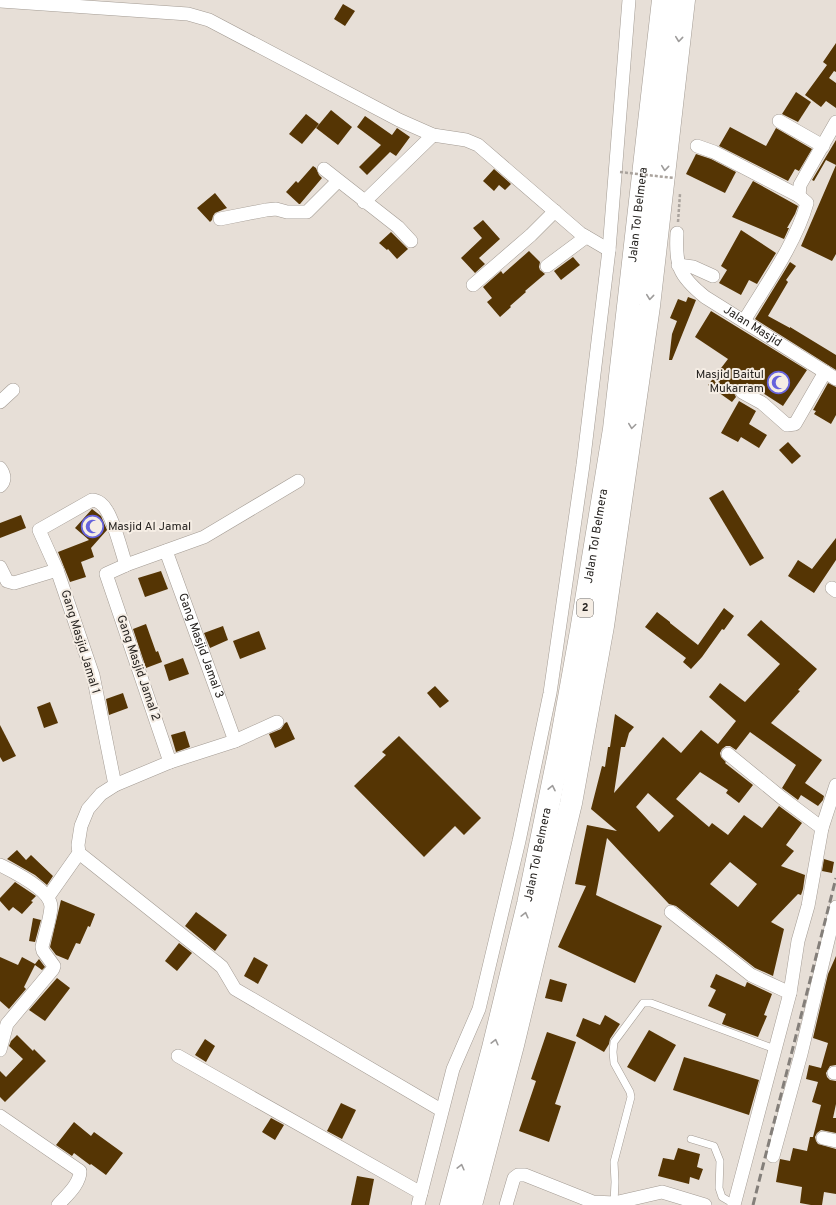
<svg xmlns="http://www.w3.org/2000/svg" width="836" height="1205" viewBox="0 0 836 1205" font-family="Overpass,sans-serif">
<rect width="100%" height="100%" fill="#e7dfd7"/>
<g fill="#553504" fill-rule="evenodd">
<path d="M 343,4 L 355,11 L 345,26 L 334,19 Z"/>
<path d="M 836,43 L 836,72 L 834,71 L 829,78 L 836,83 L 836,108 L 826,101 L 821,107 L 805,95 L 827,65 L 823,62 Z"/>
<path d="M 796,92 L 811,102 L 798,122 L 782,114 Z"/>
<path d="M 331,110 L 352,127 L 338,145 L 316,128 Z"/>
<path d="M 306,114 L 319,124 L 302,144 L 289,134 Z"/>
<path d="M 365,116 L 392,135 L 397,128 L 410,137 L 396,156 L 390,152 L 367,175 L 359,167 L 381,145 L 357,127 Z"/>
<path d="M 730,127 L 766,146 L 776,128 L 812,149 L 799,171 L 795,169 L 788,181 L 719,146 Z"/>
<path d="M 836,140 L 836,254 L 832,261 L 801,246 L 836,165 L 826,160 L 814,181 L 812,180 Z"/>
<path d="M 696,154 L 711,159 L 736,172 L 725,193 L 686,174 Z"/>
<path d="M 313,166 L 316,168 L 319,175 L 322,178 L 300,204 L 299,204 L 286,192 L 296,181 L 298,183 Z"/>
<path d="M 494,169 L 511,184 L 505,190 L 499,185 L 494,191 L 483,181 Z"/>
<path d="M 753,181 L 798,206 L 795,214 L 787,228 L 789,228 L 784,239 L 732,217 Z"/>
<path d="M 215,193 L 227,208 L 215,213 L 213,216 L 212,220 L 210,222 L 197,208 Z"/>
<path d="M 483,220 L 500,239 L 479,258 L 485,264 L 475,273 L 461,258 L 482,238 L 473,228 Z"/>
<path d="M 741,230 L 776,253 L 757,284 L 749,280 L 741,295 L 719,283 L 727,270 L 721,266 Z"/>
<path d="M 391,232 L 408,249 L 397,259 L 388,249 L 387,250 L 379,243 Z"/>
<path d="M 529,251 L 540,262 L 539,267 L 540,270 L 545,274 L 525,291 L 526,292 L 510,306 L 511,307 L 500,317 L 487,302 L 492,298 L 483,287 L 501,271 L 503,274 Z"/>
<path d="M 573,257 L 580,265 L 561,280 L 554,271 Z"/>
<path d="M 790,262 L 796,266 L 786,280 L 788,282 L 768,316 L 790,328 L 790,327 L 836,355 L 836,370 L 755,319 Z"/>
<path d="M 688,297 L 696,300 L 672,360 L 669,360 L 672,334 L 677,321 L 670,318 L 678,299 L 686,302 Z"/>
<path d="M 711,311 L 807,370 L 783,406 L 747,383 L 745,385 L 738,385 L 735,388 L 734,393 L 736,397 L 732,402 L 708,385 L 728,359 L 695,337 Z"/>
<path d="M 828,383 L 836,387 L 836,415 L 831,424 L 814,414 L 816,411 L 813,410 Z"/>
<path d="M 739,401 L 756,411 L 749,424 L 767,435 L 759,448 L 741,437 L 738,442 L 721,433 Z"/>
<path d="M 788,442 L 801,456 L 792,464 L 779,450 Z"/>
<path d="M 723,490 L 764,558 L 750,566 L 709,498 Z"/>
<path d="M 92,509 L 101,516 L 107,530 L 91,548 L 94,557 L 81,562 L 86,577 L 70,582 L 58,552 L 89,540 L 75,528 Z"/>
<path d="M 21,515 L 26,528 L 0,538 L 0,523 Z"/>
<path d="M 836,538 L 836,560 L 814,593 L 788,576 L 798,560 L 812,569 Z"/>
<path d="M 161,571 L 168,589 L 145,597 L 138,578 Z"/>
<path d="M 724,608 L 734,616 L 724,630 L 722,629 L 702,657 L 691,669 L 683,662 L 686,658 L 645,627 L 657,612 L 670,622 L 670,623 L 698,645 Z"/>
<path d="M 761,620 L 817,669 L 798,690 L 800,691 L 771,723 L 822,760 L 805,783 L 824,796 L 823,800 L 818,806 L 801,795 L 798,800 L 782,788 L 796,765 L 750,732 L 736,750 L 730,746 L 726,746 L 722,749 L 720,753 L 721,757 L 726,762 L 725,763 L 753,785 L 739,803 L 726,793 L 728,790 L 700,772 L 676,799 L 709,827 L 712,823 L 728,835 L 744,815 L 762,828 L 779,806 L 802,823 L 786,845 L 794,851 L 781,866 L 805,875 L 803,889 L 801,895 L 798,894 L 771,922 L 784,929 L 773,976 L 755,968 L 676,906 L 669,904 L 607,838 L 596,895 L 662,926 L 635,983 L 558,947 L 586,886 L 575,884 L 587,825 L 617,831 L 591,809 L 602,766 L 605,767 L 608,747 L 610,747 L 615,714 L 634,727 L 629,733 L 625,747 L 621,747 L 614,793 L 663,737 L 681,753 L 701,730 L 718,744 L 736,721 L 709,697 L 720,683 L 745,702 L 780,664 L 747,635 ZM 648,793 L 674,816 L 659,832 L 636,807 ZM 730,862 L 757,884 L 738,907 L 710,884 Z"/>
<path d="M 146,624 L 156,652 L 158,651 L 162,662 L 146,668 L 133,629 Z"/>
<path d="M 223,626 L 228,640 L 210,648 L 204,633 Z"/>
<path d="M 259,631 L 266,649 L 240,659 L 233,641 Z"/>
<path d="M 183,658 L 189,674 L 169,681 L 164,665 Z"/>
<path d="M 435,686 L 449,701 L 440,708 L 427,693 Z"/>
<path d="M 123,693 L 128,708 L 109,715 L 106,699 Z"/>
<path d="M 50,702 L 58,723 L 44,728 L 37,707 Z"/>
<path d="M 287,722 L 295,739 L 275,748 L 269,734 L 281,729 L 285,723 Z"/>
<path d="M 0,725 L 16,756 L 3,762 L 0,757 Z"/>
<path d="M 185,731 L 190,747 L 176,752 L 171,735 Z"/>
<path d="M 399,736 L 481,818 L 464,835 L 455,826 L 424,857 L 354,786 L 386,755 L 382,752 Z"/>
<path d="M 17,850 L 26,860 L 31,855 L 53,876 L 47,885 L 35,875 L 7,859 Z"/>
<path d="M 824,859 L 834,862 L 832,873 L 822,871 Z"/>
<path d="M 15,882 L 36,896 L 31,901 L 33,902 L 22,914 L 13,907 L 9,911 L 0,901 L 0,898 Z"/>
<path d="M 61,900 L 95,914 L 90,927 L 88,926 L 80,944 L 76,943 L 68,960 L 56,955 L 50,947 Z"/>
<path d="M 196,912 L 227,935 L 215,951 L 185,926 Z"/>
<path d="M 33,918 L 41,920 L 35,942 L 29,941 Z"/>
<path d="M 179,943 L 192,953 L 177,971 L 165,961 Z"/>
<path d="M 836,956 L 836,1065 L 830,1066 L 826,1073 L 827,1077 L 830,1080 L 836,1081 L 836,1104 L 833,1118 L 836,1118 L 836,1133 L 821,1130 L 817,1133 L 815,1137 L 816,1141 L 818,1144 L 836,1149 L 836,1194 L 824,1192 L 822,1205 L 811,1205 L 800,1203 L 802,1187 L 776,1182 L 780,1159 L 790,1161 L 793,1148 L 807,1151 L 810,1137 L 813,1137 L 821,1105 L 812,1102 L 818,1082 L 806,1079 L 809,1065 L 821,1068 L 828,1043 L 813,1038 L 828,974 Z"/>
<path d="M 0,957 L 18,965 L 22,957 L 35,964 L 39,959 L 45,967 L 42,970 L 35,965 L 24,987 L 26,989 L 9,1009 L 0,1001 Z"/>
<path d="M 254,957 L 268,965 L 258,984 L 244,976 Z"/>
<path d="M 716,974 L 745,987 L 747,982 L 772,994 L 764,1015 L 767,1016 L 758,1037 L 722,1024 L 726,1014 L 708,1006 L 716,990 L 710,987 Z"/>
<path d="M 57,978 L 70,988 L 45,1021 L 29,1010 Z"/>
<path d="M 550,979 L 567,984 L 562,1002 L 545,998 Z"/>
<path d="M 605,1015 L 620,1024 L 610,1039 L 609,1044 L 604,1052 L 576,1036 L 583,1018 L 600,1025 Z"/>
<path d="M 649,1030 L 676,1045 L 655,1082 L 627,1067 Z"/>
<path d="M 547,1032 L 576,1042 L 555,1104 L 561,1106 L 549,1142 L 519,1131 L 536,1081 L 531,1079 Z"/>
<path d="M 17,1035 L 33,1051 L 34,1049 L 46,1061 L 5,1102 L 0,1097 L 0,1071 L 6,1077 L 23,1059 L 9,1046 L 11,1041 Z"/>
<path d="M 205,1039 L 215,1046 L 206,1062 L 195,1055 Z"/>
<path d="M 684,1057 L 759,1080 L 749,1115 L 673,1090 Z"/>
<path d="M 341,1103 L 356,1110 L 342,1139 L 327,1131 Z"/>
<path d="M 271,1118 L 284,1125 L 275,1140 L 262,1132 Z"/>
<path d="M 74,1122 L 91,1136 L 94,1132 L 123,1153 L 106,1175 L 91,1164 L 90,1165 L 74,1153 L 72,1156 L 56,1145 Z"/>
<path d="M 678,1148 L 700,1154 L 697,1167 L 703,1169 L 699,1180 L 690,1177 L 689,1184 L 658,1176 L 663,1158 L 674,1160 Z"/>
<path d="M 357,1176 L 374,1179 L 369,1205 L 351,1205 Z"/>
</g>
<g fill="none" stroke-linecap="round" stroke-linejoin="round">
<defs>
<g id="service">
<path d="M 691,1139 L 714,1146 L 720,1161 L 719,1188 L 722,1197 L 734,1204"/>
<path d="M 614,1203 L 615,1182 L 614,1162 L 631,1097 L 630,1092 L 614,1063 L 613,1052 L 614,1042 L 643,1003 L 651,1003 L 775,1049"/>
</g>
<g id="minor">
<path d="M 0,1 L 188,14 L 209,20 L 399,120 L 433,135 L 466,140 L 478,145 L 580,233 L 609,250"/>
<path d="M 779,121 L 823,146"/>
<path d="M 697,146 L 714,152 L 799,196 L 807,203 C 796,243 765,286 744,321"/>
<path d="M 324,169 L 398,227 L 411,241"/>
<path d="M 799,196 L 800,185 L 836,122"/>
<path d="M 364,202 L 433,135"/>
<path d="M 220,219 L 266,210 L 276,209 L 287,212 L 307,212 L 338,181"/>
<path id="s1" d="M 677,233 C 675,266 679,276 705,297 L 836,379"/>
<path d="M 678,265 L 693,267 L 713,276"/>
<path d="M 547,266 L 586,237"/>
<path d="M 473,285 L 531,235 L 555,211"/>
<path d="M 742,392 L 762,403 L 787,425 L 795,424 L 825,372"/>
<path d="M 0,402 L 13,390"/>
<path d="M 0,468 C 5,475 6,480 0,486"/>
<path id="s2" d="M 166,551 L 235,741"/>
<path d="M 0,567 L 7,581 L 14,583 L 57,570"/>
<path d="M 832,588 L 836,591"/>
<path d="M 277,722 L 235,741 L 170,762 L 115,785 L 101,794 L 88,809 L 81,826 L 78,845 L 79,853 L 216,962 L 222,967 L 235,989 L 441,1110"/>
<path d="M 728,754 L 782,798 L 822,828"/>
<path d="M 170,762 L 106,574 L 126,565 L 204,537 L 298,481"/>
<path d="M 115,785 L 93,675 L 57,570 L 39,530 L 92,500 C 98,500 104,505 107,511 C 115,524 121,550 126,565"/>
<path d="M 0,865 C 14,872 51,890 51,907 C 50,920 45,934 42,947 L 43,951 L 54,966 L 53,969 L 7,1024 L 0,1050"/>
<path d="M 48,897 L 79,853"/>
<path d="M 671,912 L 751,975 L 790,993"/>
<path d="M 178,1056 L 421,1193"/>
<path d="M 834,1073 L 836,1073"/>
<path d="M 0,1116 L 80,1171 C 80,1184 67,1195 58,1205"/>
<path d="M 823,1138 L 836,1141"/>
<path d="M 773,1156 L 801,1054 L 836,907"/>
<path d="M 418,1205 L 453,1069 L 479,1009 L 519,841 L 550,693 L 583,465 L 609,250 L 629,0"/>
<path d="M 506,1205 L 514,1178 L 518,1175 L 525,1175 L 593,1202 L 614,1203 L 662,1192 L 705,1205"/>
<path d="M 734,1205 L 790,993 L 798,941 L 808,906 L 822,828 L 836,785"/>
</g>
<g id="motorway">
<path id="s3" d="M 451,1205 L 493,1048 L 528,904 L 559,753 L 581,631 L 614,429 L 663,0"/>
<path d="M 471,1205 L 513,1045 L 571,803 L 603,626 L 649,306 L 684,0"/>
</g>
</defs>
<use href="#service" stroke="#a39b93" stroke-width="8"/>
<use href="#minor" stroke="#a39b93" stroke-width="14"/>
<use href="#motorway" stroke="#a39b93" stroke-width="23"/>
<path stroke="#aaa39d" stroke-width="2.5" stroke-dasharray="3 2" stroke-linecap="butt" d="M 678,222 L 680,194"/>
<use href="#service" stroke="#fff" stroke-width="7"/>
<use href="#minor" stroke="#fff" stroke-width="13"/>
<use href="#motorway" stroke="#fff" stroke-width="22"/>
<path stroke="#847f7a" stroke-width="3" stroke-dasharray="8 4" stroke-linecap="butt" d="M 753,1205 L 836,878"/>
<path stroke="#aaa39d" stroke-width="2.5" stroke-dasharray="3 2" stroke-linecap="butt" d="M 620,172 L 674,178"/>
</g>
<defs><path id="oneway-chevron" d="M-2-3.5L2.5 0L-2 3.5" fill="none" stroke-width="1.6" stroke-linecap="round" stroke-linejoin="round"/></defs>
<g stroke="#9e9c9b">
<use href="#oneway-chevron" transform="translate(679 39) rotate(96)"/>
<use href="#oneway-chevron" transform="translate(665 168) rotate(96)"/>
<use href="#oneway-chevron" transform="translate(650 297) rotate(96)"/>
<use href="#oneway-chevron" transform="translate(632 426) rotate(98)"/>
<use href="#oneway-chevron" transform="translate(552 788) rotate(-78)"/>
<use href="#oneway-chevron" transform="translate(525 915) rotate(-76)"/>
<use href="#oneway-chevron" transform="translate(495 1042) rotate(-76)"/>
<use href="#oneway-chevron" transform="translate(461 1167) rotate(-76)"/>
</g>
<defs>
<symbol id="mosque-ring" viewBox="-11 -11 22 22"><circle r="9.5" fill="#f5ede4" stroke="#6663dc" stroke-width="1.5"/><path d="M3.5-4.9A6 6 0 1 0 3.5 4.9A5 5 0 1 1 3.5-4.9Z" fill="#6663dc"/></symbol>
</defs>
<g fill-rule="evenodd">
<use href="#mosque-ring" x="766" y="370" width="25" height="25"/>
<use href="#mosque-ring" x="80" y="514" width="25" height="25"/>
</g>
<g text-anchor="middle" dominant-baseline="central" stroke-width="4" stroke-linejoin="round" paint-order="stroke">
<rect fill="#f5ede4" stroke="#65605c" stroke-width="1" x="577" y="599" width="16" height="18" rx="3"/>
<g font-size="11" font-weight="bold" fill="#272421">
<text x="585" y="608">2</text>
</g>
<g font-size="12" fill="#272421" stroke="#f5ede4">
<text stroke="none"><textPath href="#s3" startOffset="1009">Jalan Tol Belmera</textPath></text>
<text stroke="none"><textPath href="#s1" startOffset="130">Jalan Masjid</textPath></text>
<text stroke="none"><textPath href="#s3" startOffset="685">Jalan Tol Belmera</textPath></text>
<text transform="translate(80 642) rotate(73)">Gang Masjid Jamal 1</text>
<text stroke="none"><textPath href="#s2" startOffset="101">Gang Masjid Jamal 3</textPath></text>
<text transform="translate(138 668) rotate(71)">Gang Masjid Jamal 2</text>
<text stroke="none"><textPath href="#s3" startOffset="361">Jalan Tol Belmera</textPath></text>
</g>
<g font-size="12" fill="#272421" stroke="#f5ede4" text-anchor="end">
<text x="764" y="375">Masjid Baitul<tspan x="764" dy="14">Mukarram</tspan></text>
<text x="108" y="527" text-anchor="start">Masjid Al Jamal</text>
</g>
</g>
</svg>
